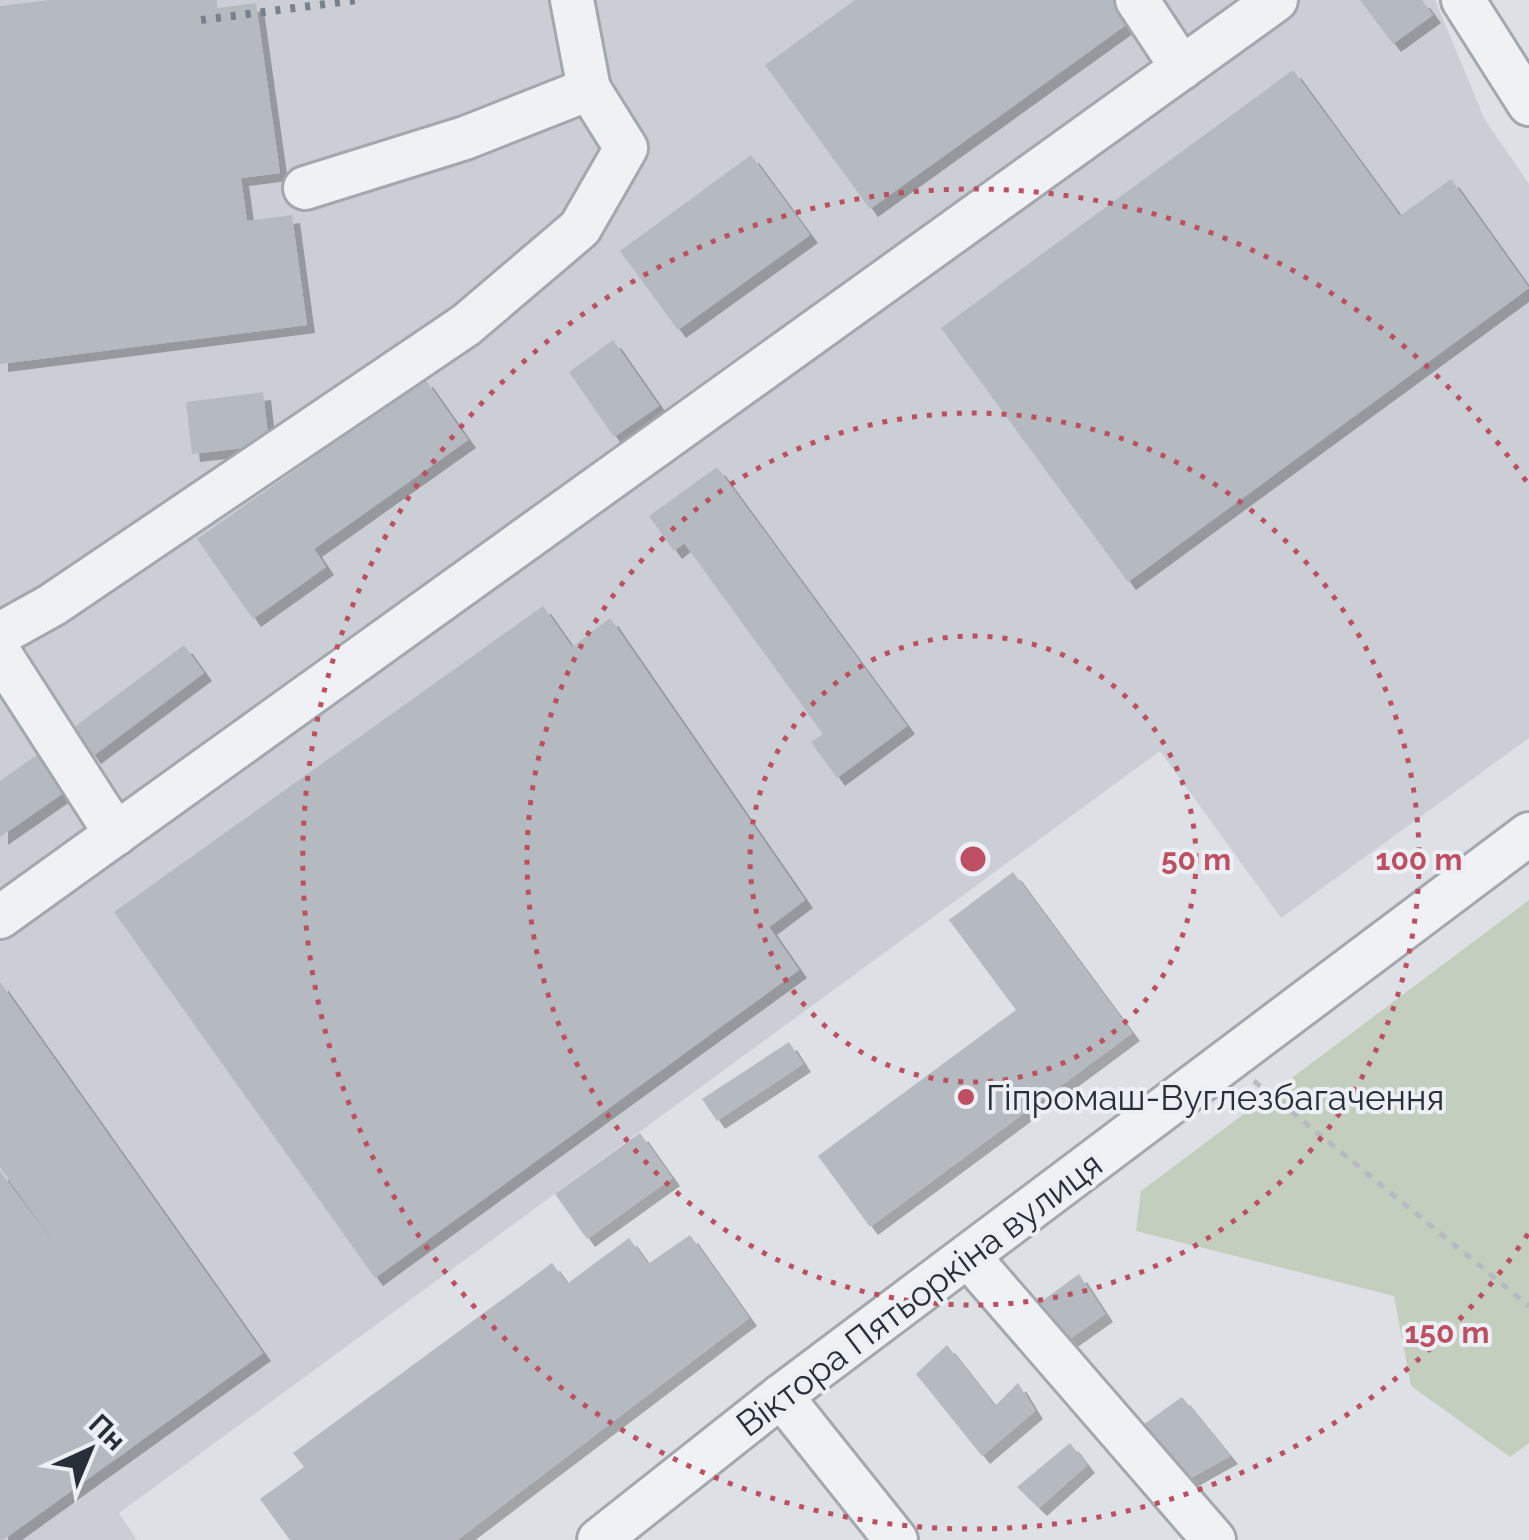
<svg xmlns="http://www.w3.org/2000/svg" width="1529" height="1540" viewBox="0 0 1529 1540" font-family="Raleway,sans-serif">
<defs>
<filter id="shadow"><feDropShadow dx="8" dy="8" stdDeviation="0" flood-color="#0004"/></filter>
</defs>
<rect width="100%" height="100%" fill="#dde0e5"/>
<path fill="#cbcfd5" d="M 0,0 L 1435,0 L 1485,120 L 1529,184 L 1529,738 L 1281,918 L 1160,751 L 119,1513 L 137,1540 L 0,1540 Z"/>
<path fill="#c3cebf" d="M 1529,900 L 1529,1443 L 1510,1457 L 1411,1386 L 1394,1296 L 1136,1231 L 1141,1191 Z"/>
<g fill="#b5bac1" filter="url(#shadow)">
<path d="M 49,0 L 217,0 L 217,8 L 256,3 L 280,173 L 241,178 L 247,221 L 292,215 L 307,325 L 0,364 L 0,6 Z"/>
<path d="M 855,0 L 1118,0 L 1133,20 L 870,209 L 765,65 Z"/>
<path d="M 1360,0 L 1422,0 L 1433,15 L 1393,44 Z"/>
<path d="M 1293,70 L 1400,216 L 1451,179 L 1529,288 L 1128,582 L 941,328 Z"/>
<path d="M 751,155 L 810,235 L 678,330 L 620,251 Z"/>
<path d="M 613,340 L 659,406 L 614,437 L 569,372 Z"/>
<path d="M 425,379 L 468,440 L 314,549 L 326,567 L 253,619 L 197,539 Z"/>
<path d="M 263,392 L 269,445 L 192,454 L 186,402 Z"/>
<path d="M 717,467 L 907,726 L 837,778 L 811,742 L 823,734 L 684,543 L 674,551 L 649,516 Z"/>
<path d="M 543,606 L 572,647 L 610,618 L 805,900 L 769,927 L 799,970 L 375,1278 L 114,912 Z"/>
<path d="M 184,645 L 204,673 L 93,756 L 73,728 Z"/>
<path d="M 45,749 L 72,787 L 0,837 L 0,781 Z"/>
<path d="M 1013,872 L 1132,1033 L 870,1227 L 818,1156 L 1016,1010 L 949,920 Z"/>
<path d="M 0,982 L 263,1353 L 3,1540 L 0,1540 L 0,1171 L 69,1264 L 0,1167 Z"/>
<path d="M 789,1042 L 803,1064 L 717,1121 L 702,1099 Z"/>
<path d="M 640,1133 L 672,1178 L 587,1239 L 555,1194 Z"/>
<path d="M 690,1235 L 749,1318 L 457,1540 L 290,1540 L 260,1499 L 304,1467 L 293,1453 L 552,1263 L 567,1284 L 629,1238 L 648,1264 Z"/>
<path d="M 1079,1274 L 1105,1314 L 1057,1348 L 1031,1309 Z"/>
<path d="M 947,1345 L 995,1406 L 1018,1383 L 1035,1411 L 982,1456 L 916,1374 Z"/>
<path d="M 1182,1397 L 1230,1456 L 1182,1483 L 1133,1432 Z"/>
<path d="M 1070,1443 L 1087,1465 L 1039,1508 L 1017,1487 Z"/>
</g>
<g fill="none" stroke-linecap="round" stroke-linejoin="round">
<defs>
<g id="minor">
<path d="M 1137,0 L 1182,68"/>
<path d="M 1463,0 L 1529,104"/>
<path d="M 305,188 L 465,138 L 589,89 L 572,0"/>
<path d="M 0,634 L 52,605 L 466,325 L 580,228 L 626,148 L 589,89"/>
<path d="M 0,654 L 116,834"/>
<path d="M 0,917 L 1276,0"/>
<path d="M 968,1256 L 1214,1540"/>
<path d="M 781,1396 L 896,1540"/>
<path d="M 599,1540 L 781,1396 L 1529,834"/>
</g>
</defs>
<use href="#minor" stroke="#a3a7ae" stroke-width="48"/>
<path stroke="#b7bbc0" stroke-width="5" stroke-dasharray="8 8" stroke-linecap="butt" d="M 1254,1081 L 1529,1306"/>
<use href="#minor" stroke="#eff1f4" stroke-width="42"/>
<path stroke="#78808c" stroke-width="8" stroke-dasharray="5 10" stroke-linecap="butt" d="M 201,20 L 357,0"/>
</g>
<g fill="none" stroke="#bd4f62" stroke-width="5" stroke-dasharray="5 10">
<circle cx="973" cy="859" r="223"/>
<circle cx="973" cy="859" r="446"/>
<path d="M1528 1234A670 670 0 1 1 1528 484"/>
</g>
<circle fill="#bd4f62" stroke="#eceff3" stroke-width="4" cx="966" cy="1097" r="10"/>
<g text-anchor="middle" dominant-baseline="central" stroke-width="8" stroke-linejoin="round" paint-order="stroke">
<g font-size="35" fill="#282f39" stroke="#eceff3" text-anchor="start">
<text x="986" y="1097">Гіпромаш-Вуглезбагачення</text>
</g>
<g font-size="35" fill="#282f39" stroke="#eceff3">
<text transform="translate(919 1294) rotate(-37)">Віктора Пятьоркіна вулиця</text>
</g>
</g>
<circle cx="973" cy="859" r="15" fill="#bd4f62" stroke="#eceff3" stroke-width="5"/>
<g font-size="30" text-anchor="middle" font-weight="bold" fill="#bd4f62" stroke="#eceff3" stroke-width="8" stroke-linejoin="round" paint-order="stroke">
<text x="1196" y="870">50 m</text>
<text x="1419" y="870">100 m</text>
<text x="1447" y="1343">150 m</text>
</g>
<g transform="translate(90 1450) rotate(44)" stroke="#eceff3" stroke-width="8" paint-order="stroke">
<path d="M0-8L18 38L0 25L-18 38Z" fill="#282f39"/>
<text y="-15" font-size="28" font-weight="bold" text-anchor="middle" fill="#282f39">Пн</text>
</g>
</svg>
